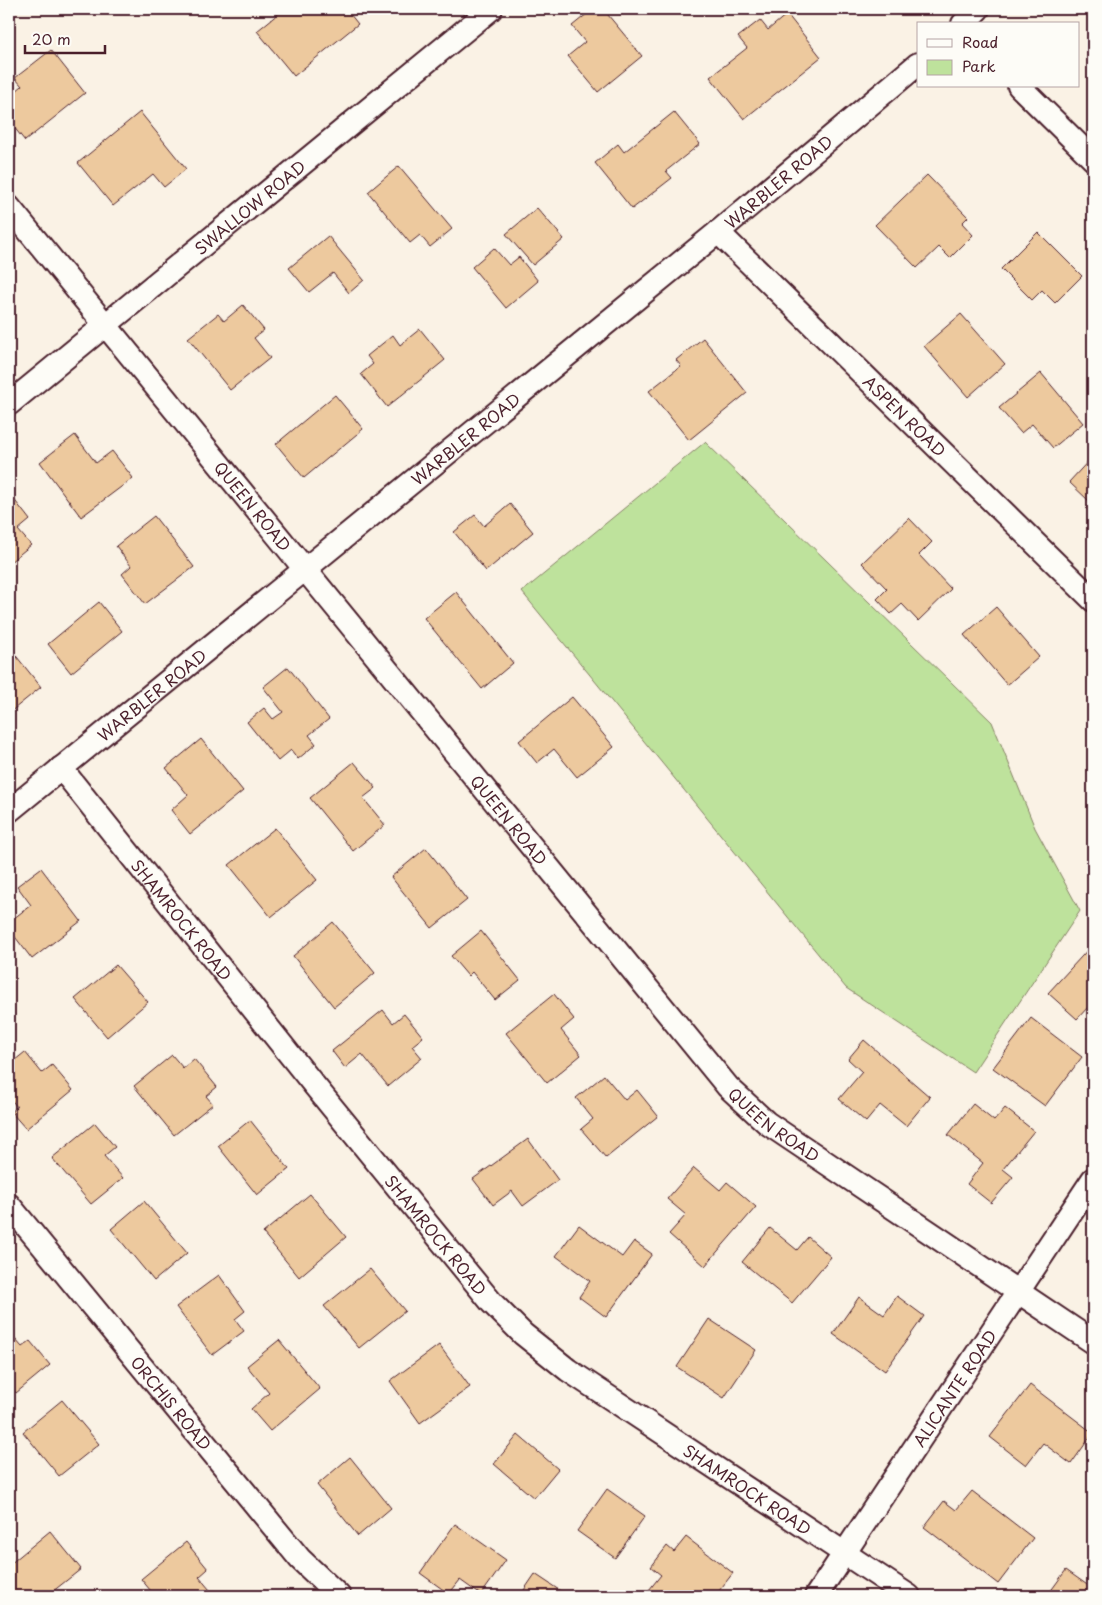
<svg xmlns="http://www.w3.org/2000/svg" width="1102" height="1605" viewBox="0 0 1102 1605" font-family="'Playpen Sans',sans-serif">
<rect width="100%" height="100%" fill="#faf2e5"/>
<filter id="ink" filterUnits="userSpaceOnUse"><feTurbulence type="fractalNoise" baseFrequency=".02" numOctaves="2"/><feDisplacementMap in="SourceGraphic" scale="10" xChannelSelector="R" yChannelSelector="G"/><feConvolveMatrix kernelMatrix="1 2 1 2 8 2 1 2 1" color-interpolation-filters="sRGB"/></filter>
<g filter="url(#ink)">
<path fill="#bee29c" stroke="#848064" d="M 705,442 L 992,722 L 1035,828 L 1080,911 L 973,1072 L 846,988 L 522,592 Z"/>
<g fill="#edc99e" stroke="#4a1f2b">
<path d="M 284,9 L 346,9 L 358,24 L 294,76 L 257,31 Z"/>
<path d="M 593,9 L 603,9 L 642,56 L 598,92 L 568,56 L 585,42 L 572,26 Z"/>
<path d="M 787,14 L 821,57 L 744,119 L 710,77 L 747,48 L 738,37 L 760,20 L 768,30 Z"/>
<path d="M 51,50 L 85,93 L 25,141 L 9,121 L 9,97 L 22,86 L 15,78 Z"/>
<path d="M 140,112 L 186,169 L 164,187 L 153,174 L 113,206 L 78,163 Z"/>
<path d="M 674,112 L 700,144 L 666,171 L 672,178 L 632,209 L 595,163 L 618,144 L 624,152 Z"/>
<path d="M 399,166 L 452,229 L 430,247 L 420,235 L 410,243 L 368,192 Z"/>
<path d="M 927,175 L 968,217 L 962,223 L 973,235 L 950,258 L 939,247 L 917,268 L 875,225 Z"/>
<path d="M 537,208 L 564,239 L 533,265 L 506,234 Z"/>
<path d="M 1038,232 L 1082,276 L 1055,303 L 1042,290 L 1032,300 L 1001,269 Z"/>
<path d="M 328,236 L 364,280 L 349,293 L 333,273 L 309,292 L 289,268 Z"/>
<path d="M 494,248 L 509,265 L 519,257 L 538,281 L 506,308 L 472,267 Z"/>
<path d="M 243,305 L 264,330 L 254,338 L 270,358 L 230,390 L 188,338 L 218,314 L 224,321 Z"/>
<path d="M 961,314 L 1005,364 L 968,397 L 924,346 Z"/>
<path d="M 420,329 L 445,360 L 387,407 L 361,374 L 373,364 L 367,356 L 393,335 L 400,345 Z"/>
<path d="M 703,338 L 747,393 L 689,440 L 649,391 L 681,366 L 676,360 Z"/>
<path d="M 1041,373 L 1083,423 L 1053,448 L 1032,424 L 1021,433 L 999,408 Z"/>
<path d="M 335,395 L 363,429 L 304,478 L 276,444 Z"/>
<path d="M 75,435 L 96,463 L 112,451 L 133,478 L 81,517 L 40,462 Z"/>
<path d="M 1093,456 L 1093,497 L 1089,501 L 1069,482 Z"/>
<path d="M 9,493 L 30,520 L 18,530 L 31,545 L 9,563 Z"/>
<path d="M 510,504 L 533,532 L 486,571 L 454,532 L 475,515 L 484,526 Z"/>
<path d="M 154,516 L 194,567 L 145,604 L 122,574 L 131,566 L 116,546 Z"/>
<path d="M 909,518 L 932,542 L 919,555 L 951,589 L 918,621 L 902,604 L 891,614 L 877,599 L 887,589 L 862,563 Z"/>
<path d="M 456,592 L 513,663 L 482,689 L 424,618 Z"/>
<path d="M 99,602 L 122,631 L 71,673 L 48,644 Z"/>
<path d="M 996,607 L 1039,657 L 1007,685 L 964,635 Z"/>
<path d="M 9,647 L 41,687 L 9,713 Z"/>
<path d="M 288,667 L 329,719 L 309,735 L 316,744 L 298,759 L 291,750 L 278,761 L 247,722 L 264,708 L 273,719 L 283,712 L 263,687 Z"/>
<path d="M 572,697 L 614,747 L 577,777 L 554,749 L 537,763 L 519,741 Z"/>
<path d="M 201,739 L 243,791 L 190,834 L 171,810 L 188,795 L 166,768 Z"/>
<path d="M 354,762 L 376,788 L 363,798 L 385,825 L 353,851 L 310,798 Z"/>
<path d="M 275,828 L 317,880 L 271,917 L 229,865 Z"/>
<path d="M 426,848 L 467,900 L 432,928 L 391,877 Z"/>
<path d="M 41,868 L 81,921 L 32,959 L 9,929 L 9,922 L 31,905 L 17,886 Z"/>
<path d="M 333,922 L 375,973 L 334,1007 L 293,956 Z"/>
<path d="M 481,931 L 520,980 L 495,1000 L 472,972 L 468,976 L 451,956 Z"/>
<path d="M 1093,944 L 1093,1010 L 1089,1006 L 1077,1019 L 1048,993 Z"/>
<path d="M 116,965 L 148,1002 L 107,1037 L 75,999 Z"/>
<path d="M 554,994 L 574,1019 L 561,1030 L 581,1055 L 547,1083 L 506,1033 Z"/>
<path d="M 383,1010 L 393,1023 L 404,1014 L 423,1037 L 412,1046 L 422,1058 L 388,1086 L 362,1054 L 345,1068 L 332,1051 Z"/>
<path d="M 1031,1018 L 1082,1057 L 1045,1106 L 993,1068 Z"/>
<path d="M 864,1040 L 930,1097 L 906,1126 L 880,1105 L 866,1122 L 839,1099 L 862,1072 L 848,1059 Z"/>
<path d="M 25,1052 L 42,1073 L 52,1065 L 73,1090 L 26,1129 L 11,1112 L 17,1107 L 9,1097 L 9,1065 Z"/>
<path d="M 172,1055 L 183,1068 L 194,1059 L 217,1087 L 206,1096 L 213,1104 L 174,1135 L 134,1086 Z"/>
<path d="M 604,1075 L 625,1100 L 637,1090 L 658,1116 L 606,1158 L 581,1129 L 593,1119 L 576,1098 Z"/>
<path d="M 973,1104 L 994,1121 L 1005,1108 L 1034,1131 L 1003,1169 L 1013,1177 L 991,1203 L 967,1184 L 983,1163 L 948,1135 Z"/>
<path d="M 250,1120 L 289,1169 L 257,1195 L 218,1146 Z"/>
<path d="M 95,1123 L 115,1147 L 104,1156 L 123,1178 L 91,1204 L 52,1158 Z"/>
<path d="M 528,1139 L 558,1180 L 523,1206 L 512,1191 L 493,1205 L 473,1179 Z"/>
<path d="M 694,1168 L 720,1190 L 727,1182 L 756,1207 L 705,1266 L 669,1234 L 686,1215 L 667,1199 Z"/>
<path d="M 310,1194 L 346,1237 L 299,1277 L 263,1233 Z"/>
<path d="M 144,1201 L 187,1253 L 154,1281 L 111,1229 Z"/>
<path d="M 579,1225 L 622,1257 L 634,1241 L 652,1254 L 606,1317 L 579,1297 L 590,1281 L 556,1256 Z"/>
<path d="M 770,1228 L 797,1250 L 808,1237 L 831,1257 L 792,1303 L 742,1262 Z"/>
<path d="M 370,1269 L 405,1311 L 359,1348 L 324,1306 Z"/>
<path d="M 219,1275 L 245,1311 L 235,1319 L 244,1331 L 212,1355 L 176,1307 Z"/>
<path d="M 897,1296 L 924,1316 L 885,1371 L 833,1334 L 859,1297 L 884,1315 Z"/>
<path d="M 709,1319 L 756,1350 L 724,1398 L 677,1367 Z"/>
<path d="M 9,1332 L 22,1347 L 30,1341 L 50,1365 L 16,1393 L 9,1385 Z"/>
<path d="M 279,1340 L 320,1389 L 270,1431 L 251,1409 L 269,1393 L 247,1366 Z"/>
<path d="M 439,1345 L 470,1387 L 420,1423 L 390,1381 Z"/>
<path d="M 1030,1385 L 1093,1433 L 1071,1464 L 1043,1443 L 1026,1465 L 990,1437 Z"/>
<path d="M 62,1400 L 99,1444 L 59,1476 L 23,1432 Z"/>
<path d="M 518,1435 L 558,1469 L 534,1498 L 494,1464 Z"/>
<path d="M 350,1457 L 391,1508 L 358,1536 L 317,1485 Z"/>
<path d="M 607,1489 L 645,1516 L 615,1558 L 577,1531 Z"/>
<path d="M 972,1491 L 1033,1538 L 998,1584 L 924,1527 L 944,1501 L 956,1510 Z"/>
<path d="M 455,1524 L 506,1560 L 481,1595 L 460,1580 L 449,1594 L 420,1573 Z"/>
<path d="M 50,1531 L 81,1569 L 47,1596 L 9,1596 L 9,1565 Z"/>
<path d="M 686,1537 L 733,1573 L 715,1596 L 658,1596 L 649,1590 L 661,1575 L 651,1567 L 667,1546 L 674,1552 Z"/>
<path d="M 186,1542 L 208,1569 L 199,1577 L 215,1596 L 155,1596 L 141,1579 Z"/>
<path d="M 1066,1570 L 1093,1589 L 1093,1596 L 1047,1596 Z"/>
<path d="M 535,1574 L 568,1596 L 520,1596 Z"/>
</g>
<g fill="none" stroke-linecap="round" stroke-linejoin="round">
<defs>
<g id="street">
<path d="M 963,24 L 978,9"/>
<path d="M 1019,86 L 1093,159"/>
<path id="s1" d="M 9,207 L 728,1087 L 767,1123 L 1093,1342"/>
<path id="s2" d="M 718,232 L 1093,600"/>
<path id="s3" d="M 9,404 L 491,9"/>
<path id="s4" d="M 61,768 L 314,1085 L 492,1303 L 523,1334 L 568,1370 L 909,1596"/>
<path id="s5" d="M 9,811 L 718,232 L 918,64"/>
<path id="s6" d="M 9,1205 L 300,1559 L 339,1596"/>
<path id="s7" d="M 816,1596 L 1093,1179"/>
</g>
</defs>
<use href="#street" stroke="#4a1f2b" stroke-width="26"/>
<use href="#street" stroke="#fdfcf7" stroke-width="22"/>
</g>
</g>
<g text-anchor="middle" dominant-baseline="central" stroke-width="5" stroke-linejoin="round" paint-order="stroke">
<g font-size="16" fill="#4a1f2b" stroke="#fdfcf7">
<text stroke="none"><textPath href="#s5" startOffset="994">WARBLER ROAD</textPath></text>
<text stroke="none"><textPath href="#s3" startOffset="311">SWALLOW ROAD</textPath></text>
<text stroke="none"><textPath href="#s2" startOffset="262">ASPEN ROAD</textPath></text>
<text stroke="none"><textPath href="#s5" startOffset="589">WARBLER ROAD</textPath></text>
<text stroke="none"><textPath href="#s1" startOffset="386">QUEEN ROAD</textPath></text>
<text stroke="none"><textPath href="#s5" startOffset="184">WARBLER ROAD</textPath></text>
<text stroke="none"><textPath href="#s1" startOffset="791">QUEEN ROAD</textPath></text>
<text stroke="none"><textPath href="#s4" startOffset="194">SHAMROCK ROAD</textPath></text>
<text stroke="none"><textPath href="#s1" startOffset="1196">QUEEN ROAD</textPath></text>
<text stroke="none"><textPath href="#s4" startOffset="599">SHAMROCK ROAD</textPath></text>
<text stroke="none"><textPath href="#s7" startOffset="250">ALICANTE ROAD</textPath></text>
<text stroke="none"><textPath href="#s6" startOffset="256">ORCHIS ROAD</textPath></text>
<text stroke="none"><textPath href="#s4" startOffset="1004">SHAMROCK ROAD</textPath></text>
</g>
</g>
<rect width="1102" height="1605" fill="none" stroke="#fdfcf7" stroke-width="30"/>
<rect x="15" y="15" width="1072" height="1575" fill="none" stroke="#4a1f2b" stroke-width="2" filter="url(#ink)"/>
<rect x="917" y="22" width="162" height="65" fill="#fdfcf7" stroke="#b5a4a5"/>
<rect x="927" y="39" width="25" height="8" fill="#fdfcf7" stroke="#b5a4a5"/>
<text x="962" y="48" font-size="15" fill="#4a1f2b">Road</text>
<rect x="927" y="60" width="25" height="15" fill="#bee29c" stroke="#b5a4a5"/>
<text x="962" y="72" font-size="15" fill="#4a1f2b">Park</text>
<path d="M25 45v8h80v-8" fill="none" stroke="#4a1f2b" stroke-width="2.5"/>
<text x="32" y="45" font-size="15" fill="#4a1f2b" stroke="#fdfcf7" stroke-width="4" paint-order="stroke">20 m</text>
</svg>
